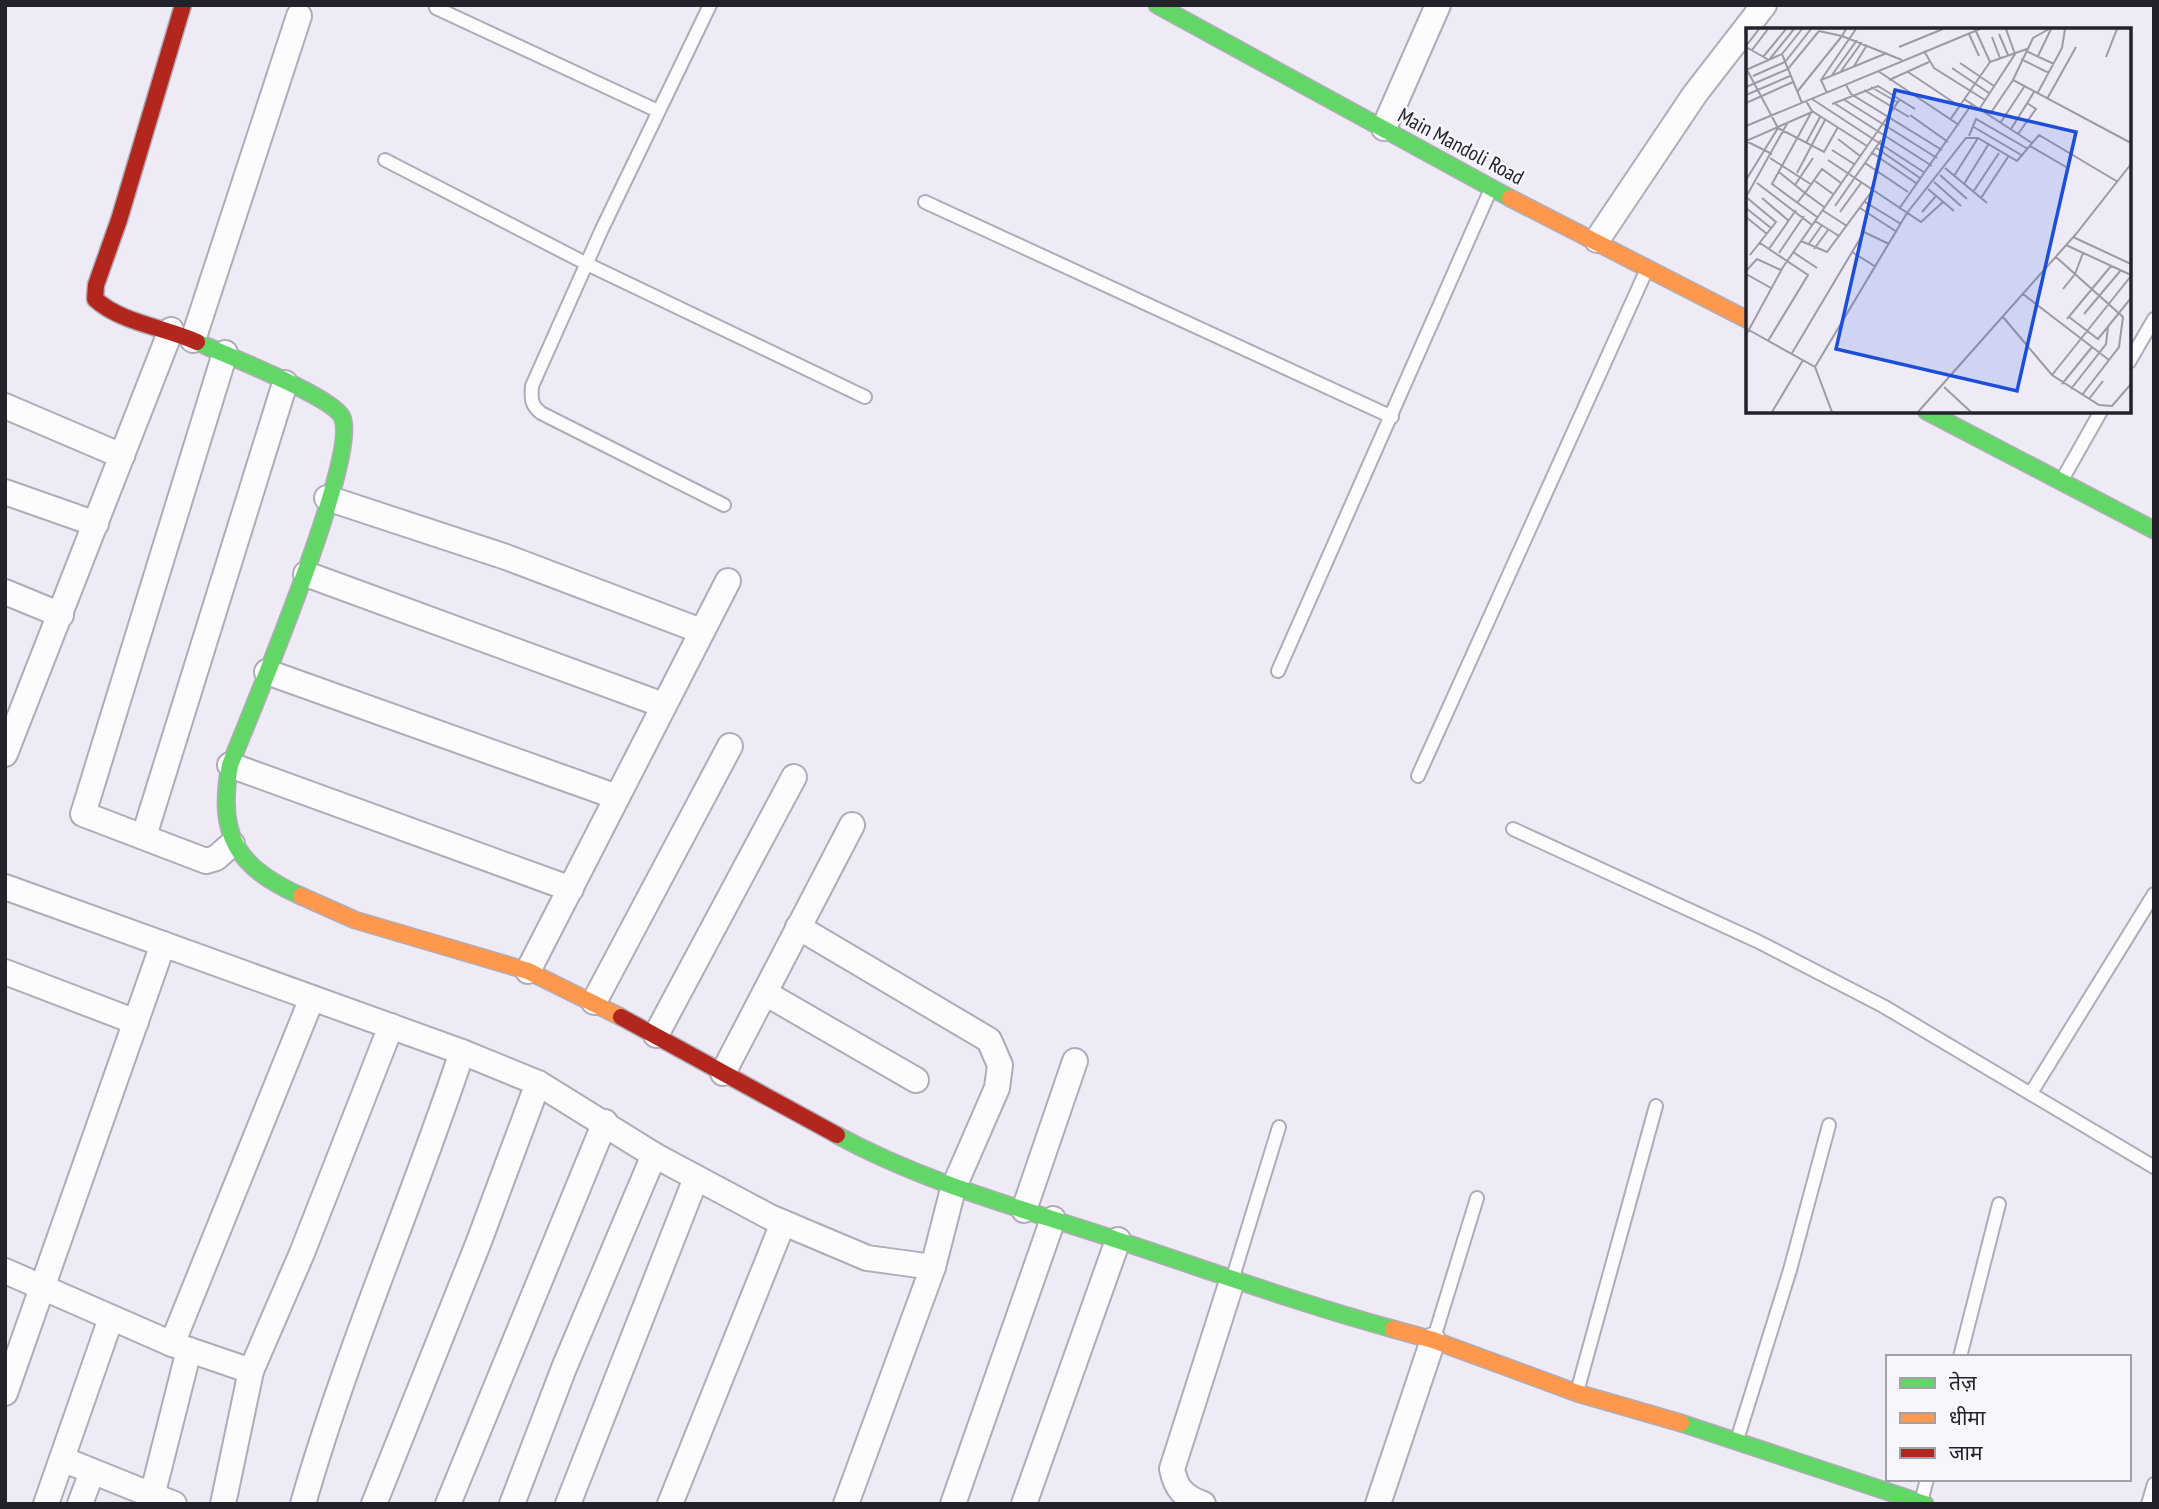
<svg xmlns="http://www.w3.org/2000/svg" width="2159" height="1509" viewBox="0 0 2159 1509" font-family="'PT Sans Narrow','Noto Sans Devanagari',sans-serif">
<rect width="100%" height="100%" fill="#eeebf7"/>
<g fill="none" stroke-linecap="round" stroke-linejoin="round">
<defs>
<g id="lane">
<path d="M 710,5 L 602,229 L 532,386 C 531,399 531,405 541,413 L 724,505"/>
<path d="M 436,8 L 658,111"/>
<path d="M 385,160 L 587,264 L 865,397"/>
<path d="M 925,202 L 1392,417"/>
<path d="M 2129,362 L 2154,319"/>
<path d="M 2062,480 L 2101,411"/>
<path d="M 1278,671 L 1490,191"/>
<path d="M 1418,776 L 1647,269"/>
<path d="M 1513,829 L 1757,941 L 1883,1006 L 2154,1167"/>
<path d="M 2031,1093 L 2154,894"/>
<path d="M 1233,1277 L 1279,1127"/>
<path d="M 1434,1338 L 1477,1198"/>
<path d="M 1960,1357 L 1999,1204"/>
<path d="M 1577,1392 L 1656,1106"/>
<path d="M 1737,1440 L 1790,1270 L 1829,1125"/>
<path d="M 1921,1502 L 1927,1479"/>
<path d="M 2148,1504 L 2154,1484"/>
</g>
<g id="street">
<path d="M 1384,128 L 1438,5"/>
<path d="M 1597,240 L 1695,94 L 1764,5"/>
<path d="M 193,340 L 299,16"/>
<path d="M 225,353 L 83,814 L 206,861 L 216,858 L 232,844"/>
<path d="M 5,406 L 122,456"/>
<path d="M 5,492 L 96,524"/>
<path d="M 327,498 L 506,557 L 701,631"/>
<path d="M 306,574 L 663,705"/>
<path d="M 5,592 L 61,615"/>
<path d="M 267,672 L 617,797"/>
<path d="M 5,754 L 171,330"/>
<path d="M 230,765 L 571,889"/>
<path d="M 144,836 L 285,383"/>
<path d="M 5,887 L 462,1052 L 538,1083 L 654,1155 L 770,1217 L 867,1258 L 933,1267"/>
<path d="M 798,927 L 989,1040 L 1000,1065 L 997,1088 L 953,1189 L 933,1267 L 846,1504"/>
<path d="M 528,971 L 728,581"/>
<path d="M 5,972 L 136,1022"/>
<path d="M 765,993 L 916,1080"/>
<path d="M 594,1002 L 730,746"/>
<path d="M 656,1035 L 794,777"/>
<path d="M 723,1073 L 852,825"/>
<path d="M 1024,1210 L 1075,1061"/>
<path d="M 5,1271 L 172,1344 L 251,1371"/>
<path d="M 172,1344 L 312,998"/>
<path d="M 5,1393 L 163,944"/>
<path d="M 62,1459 L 174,1504"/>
<path d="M 46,1504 L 111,1318"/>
<path d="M 80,1504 L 92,1472"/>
<path d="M 150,1504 L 189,1350"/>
<path d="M 223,1504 L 251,1371 L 302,1253 L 391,1026"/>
<path d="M 303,1504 C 347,1350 412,1203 462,1052"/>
<path d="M 374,1504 L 478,1244 L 538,1083"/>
<path d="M 448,1504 L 605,1122"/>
<path d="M 512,1504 L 564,1368 L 654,1155"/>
<path d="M 568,1504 L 696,1178"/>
<path d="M 670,1504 L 783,1223"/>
<path d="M 953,1504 L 1053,1219"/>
<path d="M 1024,1504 L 1118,1240"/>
<path d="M 1203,1504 C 1184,1497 1176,1489 1172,1469 L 1232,1281"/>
<path d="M 1378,1504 L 1433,1340"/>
</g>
<g id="fast">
<path d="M 1157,5 L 1510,198"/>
<path d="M 197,342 C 223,354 332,396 342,417 C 360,455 250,715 230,765 C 217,835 236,867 301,896"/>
<path d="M 1926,411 L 2154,530"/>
<path d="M 837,1135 C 927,1184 1024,1209 1120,1241 C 1211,1271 1301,1304 1393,1329"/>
<path d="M 1681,1423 L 1925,1504"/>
</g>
<g id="slow">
<path d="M 1510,198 L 1748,320"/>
<path d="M 301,896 L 355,920 L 528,971 L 621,1017"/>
<path d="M 1393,1329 L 1433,1340 L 1577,1393 L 1681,1423"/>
</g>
<g id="jam">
<path d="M 183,5 L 119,220 L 96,285 L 95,299 C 121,323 164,327 197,342"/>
<path d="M 621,1017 L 837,1135"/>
</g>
</defs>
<use href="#lane" stroke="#afacb6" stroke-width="16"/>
<use href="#street" stroke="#afacb6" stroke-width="28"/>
<use href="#fast" stroke="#afacb6" stroke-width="19"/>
<use href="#slow" stroke="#afacb6" stroke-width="19"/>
<use href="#jam" stroke="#afacb6" stroke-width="19"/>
<use href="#lane" stroke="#fcfcfe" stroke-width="12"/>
<use href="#street" stroke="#fcfcfe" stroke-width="24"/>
<use href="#fast" stroke="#63d668" stroke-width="16"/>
<use href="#slow" stroke="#ff974d" stroke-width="16"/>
<use href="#jam" stroke="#b3261e" stroke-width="16"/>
</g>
<g text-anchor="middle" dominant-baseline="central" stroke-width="5" stroke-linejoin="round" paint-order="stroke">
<g font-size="21" fill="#23212a" stroke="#f7f6fc">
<text transform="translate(1461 146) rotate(28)">Main Mandoli Road</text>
</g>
</g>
<g transform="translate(1746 28)">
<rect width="385" height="385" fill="#eeebf7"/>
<path fill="none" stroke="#9d9aa5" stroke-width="2" d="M 229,1 L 244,34 L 281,21M 73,3 L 96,8 L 100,1M 223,6 L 233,28M 253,6 L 262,27M 246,9 L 254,30M 0,18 L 13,1M 0,19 L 23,32 L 48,1M 153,19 L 197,1M 6,22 L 22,1M 178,23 L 188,40 L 239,72M 280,23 L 308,36M 36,26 L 56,1M 292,28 L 305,1M 17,29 L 40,1M 360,29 L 371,1M 275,31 L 303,45M 214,35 L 248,58M 108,38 L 121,17M 0,40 L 32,100 L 78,124 L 92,99M 206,40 L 243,65M 0,42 L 36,26 L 56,75M 95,43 L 116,14M 132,43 L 213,97M 162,44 L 213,78M 86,47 L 111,12M 7,48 L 39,34 L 65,1M 75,52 L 110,1M 143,52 L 183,34M 267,52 L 385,115M 100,57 L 105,66 L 196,122M 0,59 L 42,41 L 73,3M 125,59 L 151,74M 118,62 L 163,89M 51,64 L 96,8 L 156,32M 81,65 L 75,52 L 141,25M 291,66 L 316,20 L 319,1M 0,67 L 44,48M 66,71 L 179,145M 97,71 L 191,130M 218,71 L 286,115M 301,71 L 330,19M 60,73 L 66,83 L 121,118M 0,75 L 47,54M 88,75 L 186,138M 86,76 L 132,58 L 169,81M 234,80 L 269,26 L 260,1M 66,83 L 26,156 L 71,189M 244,86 L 267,52 L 287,10 L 303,1M 164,87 L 202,114M 204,92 L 244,34M 255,94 L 278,59M 0,98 L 234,1M 226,98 L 277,128M 265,101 L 288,64M 272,106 L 290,81 L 281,75M 223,108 L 230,91 L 282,121M 92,111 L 114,128M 60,115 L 74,89M 284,118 L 320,139M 129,119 L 174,150M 86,122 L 108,136M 125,124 L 170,155M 26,126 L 0,113 L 66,84M 24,130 L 66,157M 82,132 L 175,194 L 197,174M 119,135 L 162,164M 199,140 L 241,175M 33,144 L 59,165 L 76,141 L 95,155M 51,145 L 79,92M 194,147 L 221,171M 208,148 L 232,110M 0,152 L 32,100M 69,153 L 87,166M 188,154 L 215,178M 11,155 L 66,197M 218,156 L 242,117M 49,157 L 67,130M 182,161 L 208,183M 227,164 L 253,125M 16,170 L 43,193M 235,170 L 262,129M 119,174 L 155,196M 51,175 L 59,165 L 78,179M 89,178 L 135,112M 0,180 L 25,200M 114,180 L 151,204M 153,181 L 226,76M 76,182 L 101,198M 94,184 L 115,155M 176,184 L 190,168M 0,189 L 21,206M 69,193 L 93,208M 327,209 L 385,236M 55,213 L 81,224 L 126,163M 14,215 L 62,247 L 22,313M 62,217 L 76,197M 320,217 L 385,247M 23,221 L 50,182M 68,221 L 82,202M 47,224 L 71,240M 106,224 L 130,239M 33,225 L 58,188M 4,227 L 30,194 L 0,169 L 42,94M 310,229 L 377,289 L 373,319 L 336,367M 0,243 L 11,231 L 35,242M 0,246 L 25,260M 317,261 L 329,246 L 337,225M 277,266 L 363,332M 338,286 L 375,242M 257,289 L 306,347 L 353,377 L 366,378 L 385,356M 323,289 L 352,311 L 385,270M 321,291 L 365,238M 1,301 L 69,339 L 86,384M 0,307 L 37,239 L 154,71M 46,325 L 118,204 L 143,216M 69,339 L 161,185 L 220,110 L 232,110 L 271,133 L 293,107 L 372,154M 306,347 L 385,248M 316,356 L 346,319M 198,359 L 225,384M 325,361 L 360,316 L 362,299M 343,371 L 357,353M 26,384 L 57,332M 172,384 L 330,206 L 385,136"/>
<path fill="#1d4ed8" fill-opacity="0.15" stroke="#1d4ed8" stroke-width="3.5" d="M 149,62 L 330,104 L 271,363 L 90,321 Z"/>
<rect width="385" height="385" fill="none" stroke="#23212a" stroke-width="3.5"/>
</g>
<rect width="2159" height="1509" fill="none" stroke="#23212a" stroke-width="14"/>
<rect x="1886" y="1355" width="245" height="126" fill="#f7f6fc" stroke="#a2a1a8" stroke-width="2"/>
<rect x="1900" y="1378" width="35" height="10" fill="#63d668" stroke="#a2a1a8" stroke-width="2"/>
<text x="1949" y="1390" font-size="21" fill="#23212a">तेज़</text>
<rect x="1900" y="1413" width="35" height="10" fill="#ff974d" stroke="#a2a1a8" stroke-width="2"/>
<text x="1949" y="1425" font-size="21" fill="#23212a">धीमा</text>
<rect x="1900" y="1448" width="35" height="10" fill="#b3261e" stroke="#a2a1a8" stroke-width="2"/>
<text x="1949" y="1460" font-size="21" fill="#23212a">जाम</text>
</svg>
